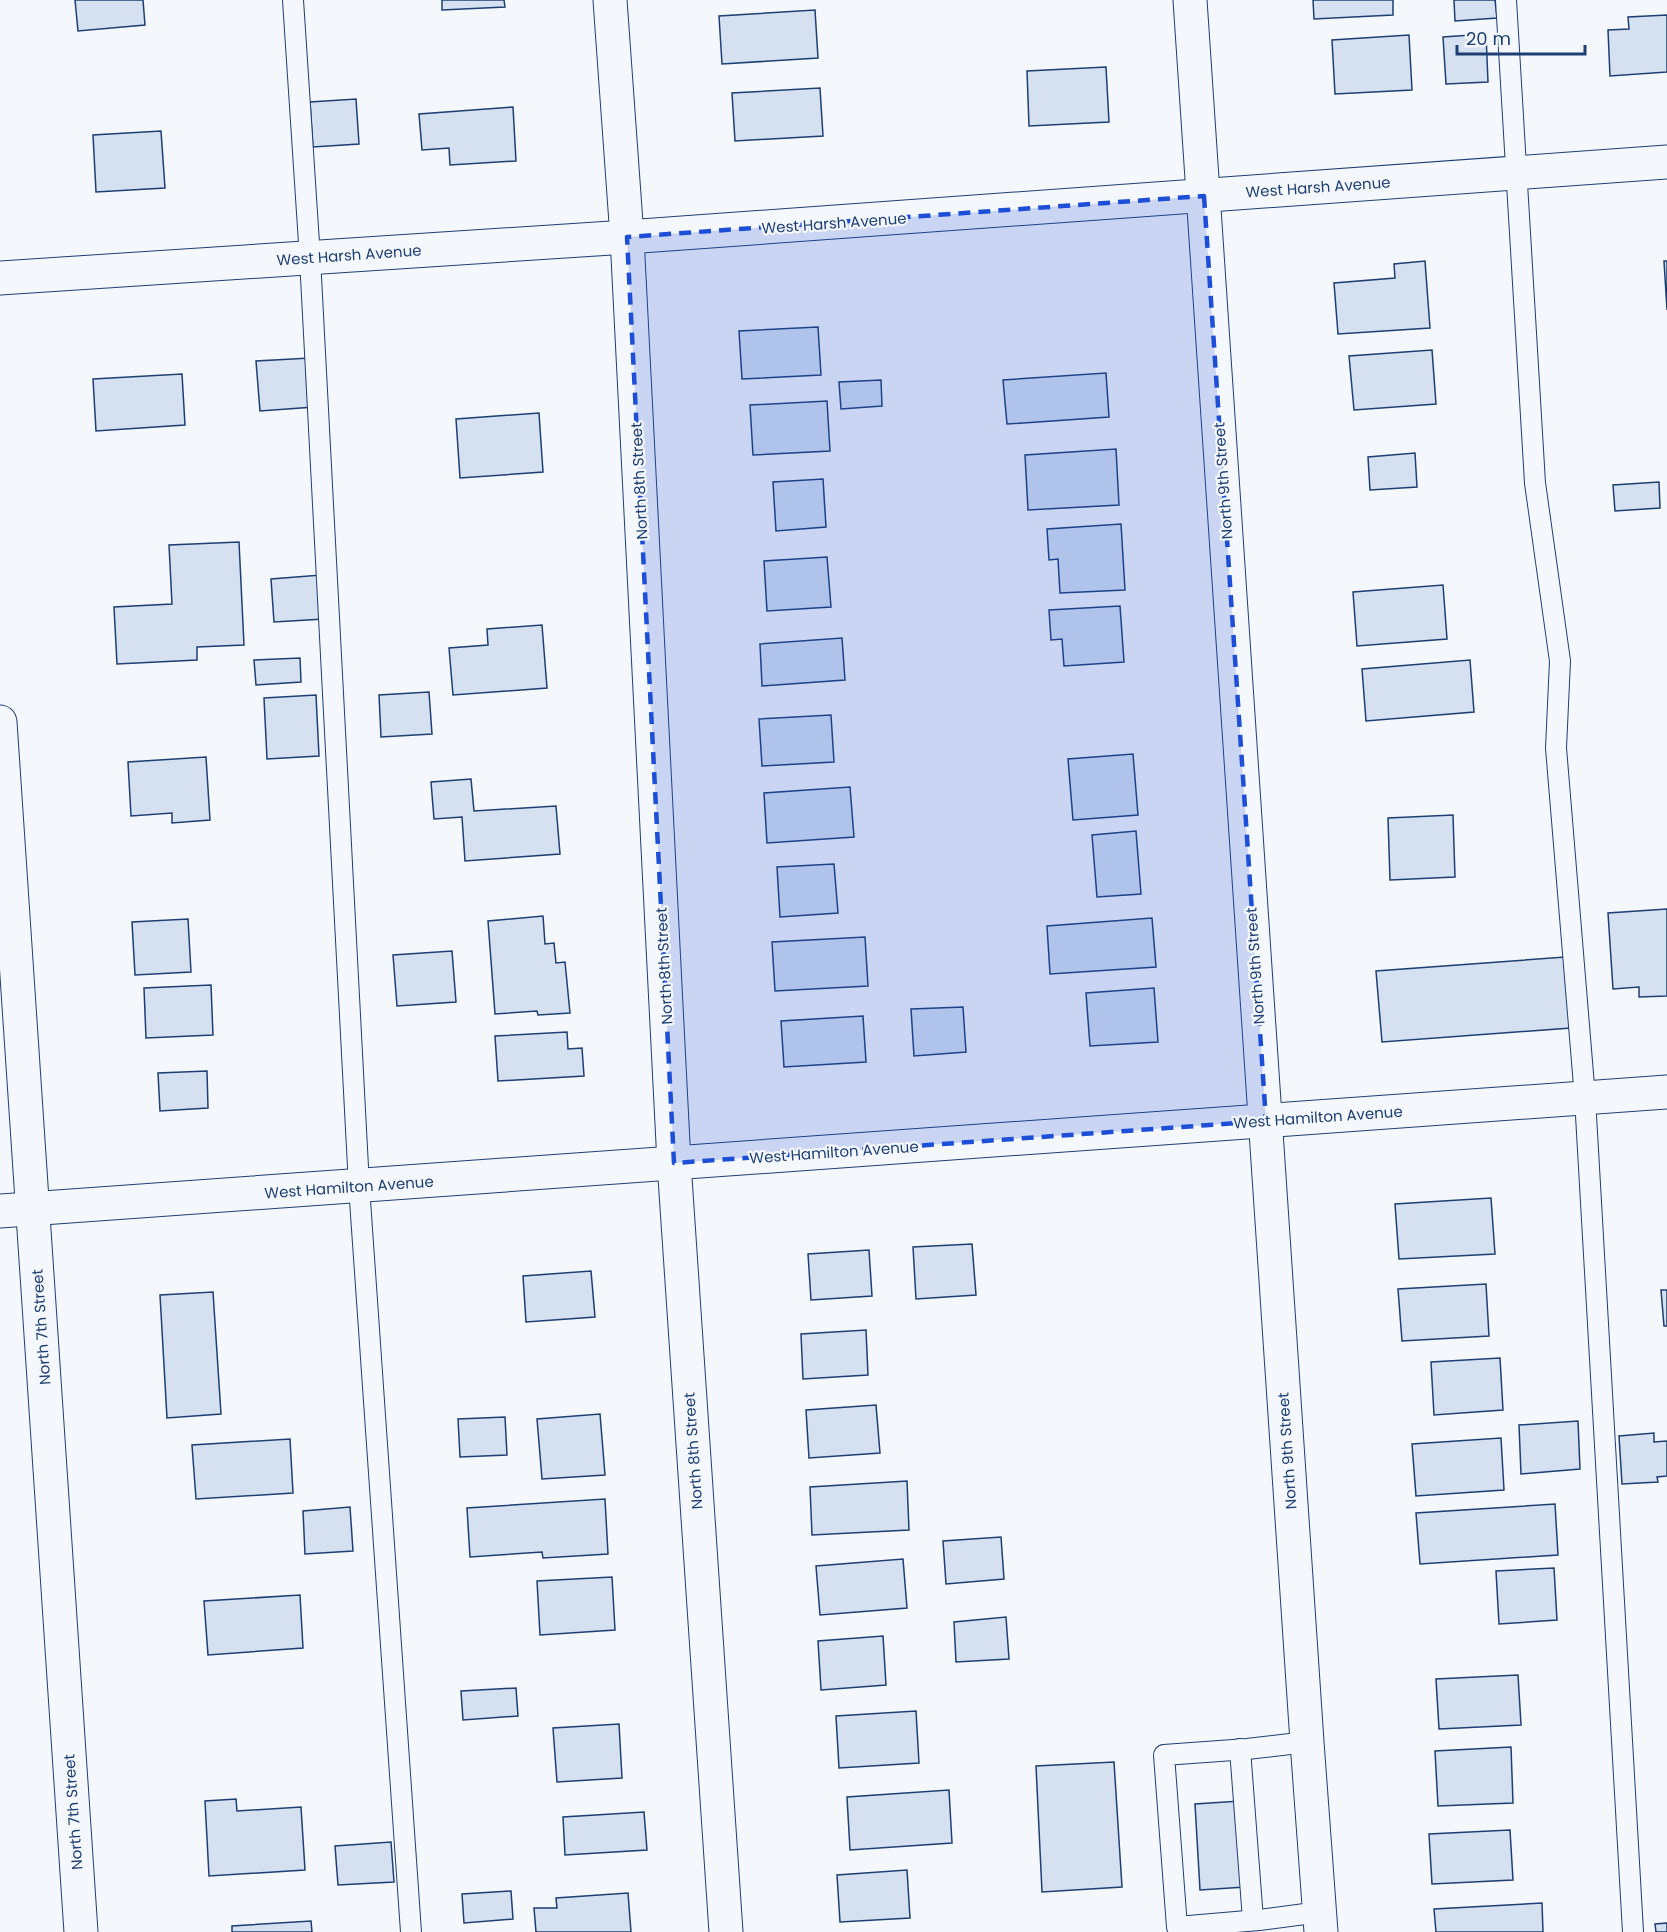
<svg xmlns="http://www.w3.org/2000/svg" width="1667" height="1932" viewBox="0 0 1667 1932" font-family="Poppins,sans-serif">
<rect width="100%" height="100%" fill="#f4f7fb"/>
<g fill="#d5e0f0" stroke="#1d3f73" stroke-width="1.5">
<path d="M 75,0 L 143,0 L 145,25 L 78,31 Z"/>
<path d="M 442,0 L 504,0 L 505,7 L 442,10 Z"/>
<path d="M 1313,0 L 1393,0 L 1393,15 L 1314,19 Z"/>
<path d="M 1454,0 L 1495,0 L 1497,18 L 1455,21 Z"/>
<path d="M 815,10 L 818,58 L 722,64 L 719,16 Z"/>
<path d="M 1667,15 L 1667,72 L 1610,76 L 1608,30 L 1629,29 L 1628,17 Z"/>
<path d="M 1486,34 L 1488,82 L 1446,84 L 1443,37 Z"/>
<path d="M 1409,35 L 1412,90 L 1335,94 L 1332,40 Z"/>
<path d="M 1106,67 L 1109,122 L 1029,126 L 1027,71 Z"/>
<path d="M 820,88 L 823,136 L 735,141 L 732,93 Z"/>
<path d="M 356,99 L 359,144 L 313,147 L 310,102 Z"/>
<path d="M 513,107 L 516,161 L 450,165 L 449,148 L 422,150 L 419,114 Z"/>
<path d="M 161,131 L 165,188 L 96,192 L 93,135 Z"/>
<path d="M 1425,261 L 1430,328 L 1338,334 L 1334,283 L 1395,278 L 1394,264 Z"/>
<path d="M 1664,261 L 1667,261 L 1667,310 Z"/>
<path d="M 818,327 L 821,375 L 742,379 L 739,331 Z"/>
<path d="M 1432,350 L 1436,404 L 1354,410 L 1349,356 Z"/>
<path d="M 310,358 L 314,407 L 260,411 L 256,361 Z"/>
<path d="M 1106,373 L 1109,417 L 1007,424 L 1003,380 Z"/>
<path d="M 182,374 L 185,425 L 96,431 L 93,379 Z"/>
<path d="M 881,380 L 882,406 L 841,409 L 839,382 Z"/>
<path d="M 827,401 L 830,451 L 753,455 L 750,405 Z"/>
<path d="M 539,413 L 543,472 L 460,478 L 456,419 Z"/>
<path d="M 1116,449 L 1119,505 L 1028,510 L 1025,455 Z"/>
<path d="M 1415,453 L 1417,487 L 1370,490 L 1368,457 Z"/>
<path d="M 823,479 L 826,527 L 776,531 L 773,482 Z"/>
<path d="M 1659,482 L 1660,508 L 1615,511 L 1613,485 Z"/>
<path d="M 1121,524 L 1125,590 L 1060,593 L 1058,559 L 1049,560 L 1047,529 Z"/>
<path d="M 239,542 L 244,645 L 197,647 L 197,660 L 117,664 L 114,607 L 172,604 L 169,545 Z"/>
<path d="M 827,557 L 831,607 L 767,611 L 764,561 Z"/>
<path d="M 321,575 L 324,619 L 274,622 L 271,579 Z"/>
<path d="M 1443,585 L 1447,639 L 1357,646 L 1353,592 Z"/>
<path d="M 1120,606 L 1124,662 L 1064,666 L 1062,639 L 1051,640 L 1049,610 Z"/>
<path d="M 542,625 L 547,688 L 453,695 L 449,648 L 488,645 L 487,629 Z"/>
<path d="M 842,638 L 845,680 L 762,686 L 760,644 Z"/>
<path d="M 300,658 L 301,682 L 256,685 L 254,660 Z"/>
<path d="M 1470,660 L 1474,712 L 1366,721 L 1362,669 Z"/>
<path d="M 429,692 L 432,734 L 381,737 L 379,695 Z"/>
<path d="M 316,695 L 319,756 L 267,759 L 264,698 Z"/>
<path d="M 831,715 L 834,762 L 762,766 L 759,719 Z"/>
<path d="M 1133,754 L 1138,815 L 1073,820 L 1068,759 Z"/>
<path d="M 206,757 L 210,820 L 172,823 L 172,813 L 131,816 L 128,762 Z"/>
<path d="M 471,779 L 474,811 L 556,806 L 560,854 L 465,861 L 462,817 L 434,819 L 431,782 Z"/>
<path d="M 850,787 L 854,837 L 767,843 L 764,793 Z"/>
<path d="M 1453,815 L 1455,877 L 1390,880 L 1388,818 Z"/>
<path d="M 1136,831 L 1141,894 L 1097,897 L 1092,835 Z"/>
<path d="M 834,864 L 838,913 L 780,917 L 777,867 Z"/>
<path d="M 1667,909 L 1667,996 L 1639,997 L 1639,987 L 1613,989 L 1608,913 Z"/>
<path d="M 543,916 L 545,944 L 554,943 L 556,963 L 565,962 L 570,1013 L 538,1015 L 537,1011 L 495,1014 L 488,921 Z"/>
<path d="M 1152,918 L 1156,967 L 1050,974 L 1047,926 Z"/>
<path d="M 188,919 L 191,972 L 135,975 L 132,922 Z"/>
<path d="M 865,937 L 868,986 L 775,991 L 772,942 Z"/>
<path d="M 452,951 L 456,1002 L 397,1006 L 393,955 Z"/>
<path d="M 1565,957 L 1571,1028 L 1382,1042 L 1376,971 Z"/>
<path d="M 211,985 L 213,1035 L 146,1038 L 144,988 Z"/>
<path d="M 1154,988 L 1158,1042 L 1090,1046 L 1086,993 Z"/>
<path d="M 963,1007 L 966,1052 L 914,1056 L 911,1009 Z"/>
<path d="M 863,1016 L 866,1062 L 784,1067 L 781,1021 Z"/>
<path d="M 567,1032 L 568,1049 L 582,1048 L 584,1076 L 498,1081 L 495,1036 Z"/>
<path d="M 207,1071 L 208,1108 L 160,1111 L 158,1073 Z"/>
<path d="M 1491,1198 L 1495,1254 L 1399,1259 L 1395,1204 Z"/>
<path d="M 972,1244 L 976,1295 L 916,1299 L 913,1247 Z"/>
<path d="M 869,1250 L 872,1296 L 811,1300 L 808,1254 Z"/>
<path d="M 591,1271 L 595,1317 L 526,1322 L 523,1276 Z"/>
<path d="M 1486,1284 L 1489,1336 L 1402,1341 L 1398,1289 Z"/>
<path d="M 1661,1290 L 1667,1290 L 1667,1326 L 1664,1326 Z"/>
<path d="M 213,1292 L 221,1414 L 167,1418 L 160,1295 Z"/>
<path d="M 866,1330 L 868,1375 L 803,1379 L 801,1334 Z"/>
<path d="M 1500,1358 L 1503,1410 L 1434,1415 L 1431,1362 Z"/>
<path d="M 876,1405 L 880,1453 L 809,1458 L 806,1410 Z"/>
<path d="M 600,1414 L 605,1475 L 542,1479 L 537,1419 Z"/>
<path d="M 505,1417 L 507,1455 L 460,1457 L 458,1419 Z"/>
<path d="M 1578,1421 L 1580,1469 L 1521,1474 L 1519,1425 Z"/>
<path d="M 1654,1433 L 1654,1442 L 1667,1441 L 1667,1476 L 1657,1477 L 1658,1482 L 1622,1484 L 1619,1436 Z"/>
<path d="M 1501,1438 L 1504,1490 L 1416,1496 L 1412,1444 Z"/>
<path d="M 290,1439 L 293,1493 L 196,1499 L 192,1445 Z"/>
<path d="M 907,1481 L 909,1530 L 812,1535 L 810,1487 Z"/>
<path d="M 605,1499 L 608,1554 L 543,1558 L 542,1552 L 470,1557 L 467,1508 Z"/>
<path d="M 1555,1504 L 1558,1555 L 1420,1564 L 1416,1513 Z"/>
<path d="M 350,1507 L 353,1551 L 305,1554 L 303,1511 Z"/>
<path d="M 1001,1537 L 1004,1579 L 946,1584 L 943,1541 Z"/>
<path d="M 903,1559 L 907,1608 L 820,1615 L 816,1566 Z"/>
<path d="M 1554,1568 L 1557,1620 L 1499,1624 L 1496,1571 Z"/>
<path d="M 612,1577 L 615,1630 L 540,1635 L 537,1581 Z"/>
<path d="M 300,1595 L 303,1648 L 208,1655 L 204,1601 Z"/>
<path d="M 1006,1617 L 1009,1659 L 956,1662 L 954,1622 Z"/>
<path d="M 883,1636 L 886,1685 L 821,1690 L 818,1641 Z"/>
<path d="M 1518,1675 L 1521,1725 L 1439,1729 L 1436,1679 Z"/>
<path d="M 516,1688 L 518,1716 L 463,1720 L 461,1691 Z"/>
<path d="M 916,1711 L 919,1763 L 839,1768 L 836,1716 Z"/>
<path d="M 619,1724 L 622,1778 L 557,1782 L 553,1728 Z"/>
<path d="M 1511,1747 L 1513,1803 L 1438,1806 L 1435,1751 Z"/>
<path d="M 1114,1762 L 1122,1887 L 1042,1892 L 1036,1766 Z"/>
<path d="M 949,1790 L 952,1843 L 850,1850 L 847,1797 Z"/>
<path d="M 236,1799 L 237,1811 L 301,1807 L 305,1870 L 209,1876 L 205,1801 Z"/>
<path d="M 1240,1801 L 1245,1887 L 1200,1890 L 1195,1804 Z"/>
<path d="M 644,1812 L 647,1850 L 565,1855 L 563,1817 Z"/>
<path d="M 1510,1830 L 1513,1880 L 1432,1884 L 1429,1834 Z"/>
<path d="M 391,1842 L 394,1882 L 338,1885 L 335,1846 Z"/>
<path d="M 907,1870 L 910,1918 L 840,1922 L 837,1875 Z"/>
<path d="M 511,1891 L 513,1919 L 464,1923 L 462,1894 Z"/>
<path d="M 628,1893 L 631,1932 L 536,1932 L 534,1908 L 557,1908 L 556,1898 Z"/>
<path d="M 1542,1903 L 1543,1932 L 1436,1932 L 1434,1909 Z"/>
<path d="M 311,1921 L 312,1932 L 232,1932 L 232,1926 Z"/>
<path d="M 1667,1923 L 1667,1932 L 1656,1932 L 1655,1924 Z"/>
</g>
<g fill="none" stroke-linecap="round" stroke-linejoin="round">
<defs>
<g id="lane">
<path d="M 293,0 L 310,258 L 359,1186 L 411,1932"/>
<path d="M 1506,0 L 1535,483 L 1560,661 L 1556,748 L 1585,1098 L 1633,1932"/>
<path d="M 1307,1742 L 1247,1749 L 1164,1755 L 1177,1927 L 1259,1920 L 1320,1912"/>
<path d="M 1240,1749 L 1253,1920"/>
</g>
<g id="street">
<path d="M 610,0 L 627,237 L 674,1163 L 726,1932"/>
<path d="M 0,278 L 627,237 L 1667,162"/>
<path d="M 0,722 L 81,1932"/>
<path d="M 0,1211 L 1667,1092"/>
</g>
<path id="primary" d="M 1190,0 L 1307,1742 L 1321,1932"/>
</defs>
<use href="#lane" stroke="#1d3f73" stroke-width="22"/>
<use href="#street" stroke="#1d3f73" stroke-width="35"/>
<use href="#primary" stroke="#1d3f73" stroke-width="35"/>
<use href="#lane" stroke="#f4f7fb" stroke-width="20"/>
<use href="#street" stroke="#f4f7fb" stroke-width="33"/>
<use href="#primary" stroke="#f4f7fb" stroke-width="33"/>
</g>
<path fill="#1d4ed8" fill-opacity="0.2" stroke="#1d4ed8" stroke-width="4.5" stroke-dasharray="12 8" stroke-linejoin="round" d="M 1204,196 L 1266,1121 L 674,1163 L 627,237 Z"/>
<g text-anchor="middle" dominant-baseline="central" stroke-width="4.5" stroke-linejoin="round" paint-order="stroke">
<g font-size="15" fill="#1d3f73" stroke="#f4f7fb">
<text transform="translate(1318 187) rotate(-4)">West Harsh Avenue</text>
<text transform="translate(834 223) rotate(-4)">West Harsh Avenue</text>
<text transform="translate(349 255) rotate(-4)">West Harsh Avenue</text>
<text transform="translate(639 481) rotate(-93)">North 8th Street</text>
<text transform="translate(1223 481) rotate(-94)">North 9th Street</text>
<text transform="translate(664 966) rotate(-93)">North 8th Street</text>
<text transform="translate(1255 966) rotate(-94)">North 9th Street</text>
<text transform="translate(1318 1117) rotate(-4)">West Hamilton Avenue</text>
<text transform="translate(834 1152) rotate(-4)">West Hamilton Avenue</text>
<text transform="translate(349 1187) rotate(-4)">West Hamilton Avenue</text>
<text transform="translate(41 1327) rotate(-94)">North 7th Street</text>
<text transform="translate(693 1451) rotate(-94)">North 8th Street</text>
<text transform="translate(1287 1451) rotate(-94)">North 9th Street</text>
<text transform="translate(73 1812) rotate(-94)">North 7th Street</text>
</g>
</g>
<path d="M1457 45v9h128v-9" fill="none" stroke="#1d3f73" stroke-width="3"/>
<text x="1466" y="45" font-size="18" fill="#1d3f73" stroke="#f4f7fb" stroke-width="4.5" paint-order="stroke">20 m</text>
</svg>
